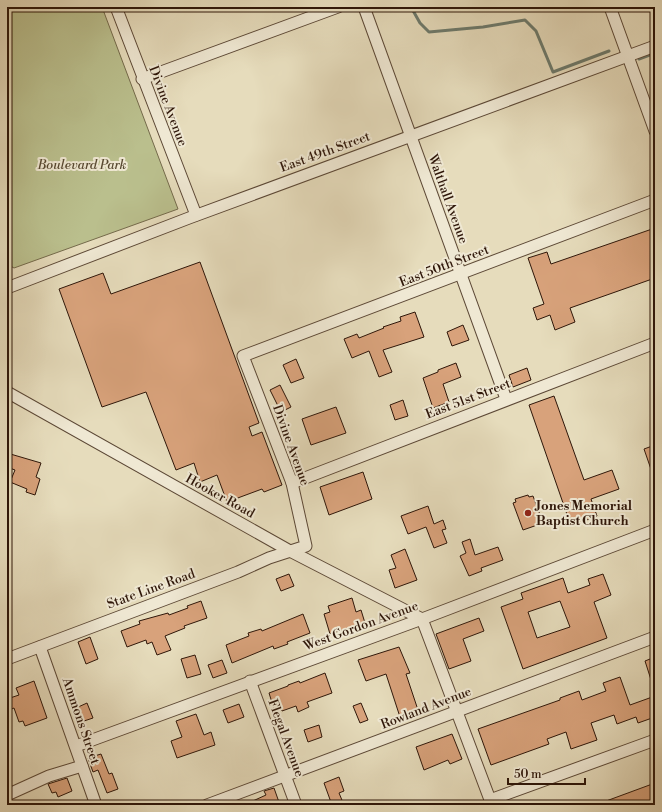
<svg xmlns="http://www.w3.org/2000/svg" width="662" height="812" viewBox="0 0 662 812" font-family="'Libre Bodoni',serif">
<rect width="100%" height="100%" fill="#e6dcbc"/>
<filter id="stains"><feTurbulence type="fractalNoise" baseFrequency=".005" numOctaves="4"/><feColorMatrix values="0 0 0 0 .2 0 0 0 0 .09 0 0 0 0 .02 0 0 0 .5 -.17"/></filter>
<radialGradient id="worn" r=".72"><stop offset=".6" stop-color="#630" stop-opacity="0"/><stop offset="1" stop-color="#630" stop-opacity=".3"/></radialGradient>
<path fill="#babf8d" stroke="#746a4b" d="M 7,7 L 102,7 L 178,209 L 14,268 L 7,264 Z"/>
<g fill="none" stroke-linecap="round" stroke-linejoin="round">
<g stroke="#6d7a6c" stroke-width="3">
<path d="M 411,7 L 420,23 L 429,32 L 483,27 L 525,20 L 536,31 L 553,72 L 609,51"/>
<path d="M 639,59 L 655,53"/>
</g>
</g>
<g fill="#d8a27b" stroke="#2e1609" fill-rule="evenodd">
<path d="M 655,228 L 655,278 L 570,308 L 575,322 L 555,330 L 550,315 L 537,320 L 533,308 L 544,304 L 528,258 L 547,252 L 551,264 Z"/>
<path d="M 200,262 L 259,423 L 249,427 L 252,436 L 262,432 L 282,485 L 264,492 L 262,489 L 227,502 L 217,475 L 200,482 L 194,463 L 176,470 L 146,392 L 102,407 L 59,289 L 103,273 L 111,294 Z"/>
<path d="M 415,312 L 424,337 L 383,350 L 392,372 L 379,377 L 369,351 L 352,358 L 344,339 L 357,334 L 359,338 L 384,328 L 383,327 L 401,321 L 400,317 Z"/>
<path d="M 463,325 L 469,340 L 452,346 L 447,332 Z"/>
<path d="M 296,359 L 304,378 L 291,383 L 283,365 Z"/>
<path d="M 456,363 L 461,377 L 443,384 L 449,402 L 433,408 L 423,378 L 438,372 L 438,370 Z"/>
<path d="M 527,368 L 531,380 L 513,387 L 509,375 Z"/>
<path d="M 280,385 L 291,407 L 281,412 L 270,390 Z"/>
<path d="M 554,396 L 584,480 L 612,470 L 619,489 L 591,499 L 597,516 L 571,526 L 529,405 Z"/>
<path d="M 403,400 L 408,416 L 395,420 L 390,405 Z"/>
<path d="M 336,407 L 346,433 L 311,445 L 302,419 Z"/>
<path d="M 655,445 L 655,477 L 654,478 L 644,449 Z"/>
<path d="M 7,453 L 41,463 L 36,477 L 40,479 L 35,495 L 26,492 L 27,489 L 10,482 L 15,470 L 7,467 Z"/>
<path d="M 363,472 L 372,499 L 329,515 L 320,487 Z"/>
<path d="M 528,495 L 529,497 L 533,496 L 543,523 L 523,530 L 513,503 L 516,502 L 515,499 Z"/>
<path d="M 428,506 L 434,524 L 443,520 L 446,529 L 442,530 L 447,543 L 434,548 L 426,527 L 408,534 L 401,516 Z"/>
<path d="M 470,539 L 475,555 L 498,547 L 503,560 L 481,568 L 482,571 L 469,576 L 460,556 L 466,553 L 462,542 Z"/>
<path d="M 405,549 L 417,580 L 395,588 L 389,570 L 396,568 L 391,555 Z"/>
<path d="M 289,574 L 294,586 L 281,591 L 276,579 Z"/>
<path d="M 603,574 L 611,595 L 594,602 L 607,638 L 523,669 L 501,607 L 523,599 L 521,593 L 563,578 L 568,593 L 590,585 L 588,579 ZM 560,601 L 570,627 L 537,638 L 528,612 Z"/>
<path d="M 352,598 L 356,612 L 361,610 L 365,623 L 330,634 L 324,614 L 330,612 L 328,606 Z"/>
<path d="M 201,601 L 207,618 L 184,626 L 185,628 L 165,636 L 171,650 L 157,655 L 152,642 L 147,644 L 146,640 L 127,647 L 121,631 L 140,624 L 139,621 L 168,613 L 169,615 L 188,608 L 187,606 Z"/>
<path d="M 303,614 L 310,633 L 287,642 L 288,644 L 274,649 L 273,646 L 232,663 L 226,645 L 249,636 L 248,633 L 261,629 L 262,631 Z"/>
<path d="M 479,618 L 484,631 L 463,639 L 471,661 L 449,669 L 436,634 Z"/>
<path d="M 90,637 L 98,659 L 86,664 L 78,642 Z"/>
<path d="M 399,647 L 410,673 L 406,674 L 418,710 L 400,717 L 386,674 L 366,681 L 358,660 Z"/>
<path d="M 195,655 L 201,674 L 187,678 L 181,659 Z"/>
<path d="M 655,657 L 655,685 L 653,686 L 645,661 Z"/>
<path d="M 222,660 L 227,673 L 213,678 L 208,665 Z"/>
<path d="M 325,673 L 332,693 L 307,702 L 309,707 L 298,712 L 296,706 L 282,711 L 281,707 L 274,709 L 269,693 L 288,686 L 288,685 L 299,681 L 300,683 Z"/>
<path d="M 620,677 L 630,705 L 655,696 L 655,717 L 638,723 L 636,717 L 617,724 L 614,715 L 591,723 L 597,740 L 571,749 L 566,732 L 547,739 L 549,744 L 491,765 L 478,729 L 560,700 L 560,698 L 579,691 L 582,700 L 606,691 L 603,683 Z"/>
<path d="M 34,681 L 47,718 L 25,726 L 23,721 L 19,722 L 14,708 L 7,711 L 7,699 L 19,695 L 16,688 Z"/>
<path d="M 87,703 L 93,718 L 81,722 L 76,708 Z"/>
<path d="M 361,703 L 368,720 L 360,723 L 353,706 Z"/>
<path d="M 239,704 L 244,717 L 228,723 L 223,710 Z"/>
<path d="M 196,714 L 204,735 L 211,732 L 215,745 L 177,758 L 171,741 L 182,737 L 176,721 Z"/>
<path d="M 319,725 L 322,737 L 308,742 L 304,730 Z"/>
<path d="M 452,734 L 462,759 L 450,764 L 448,760 L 424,770 L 416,747 Z"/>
<path d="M 101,754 L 109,774 L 112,773 L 118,789 L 107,793 L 98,770 L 93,772 L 88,758 Z"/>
<path d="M 339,777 L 344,791 L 339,793 L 344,805 L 332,805 L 324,783 Z"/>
<path d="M 67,778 L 72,791 L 58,797 L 56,792 L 52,793 L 48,784 Z"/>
<path d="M 655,783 L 655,805 L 598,805 L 598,804 Z"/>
<path d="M 274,788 L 280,805 L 244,805 L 266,795 L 264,791 Z"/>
</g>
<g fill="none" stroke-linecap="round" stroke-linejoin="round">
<defs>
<g id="minor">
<path d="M 116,7 L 196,215"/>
<path d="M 364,7 L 506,399"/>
<path d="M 610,7 L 655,131"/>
<path d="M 142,79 L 338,7"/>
<path d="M 7,288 L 189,218 L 655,46"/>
<path d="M 7,392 L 290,551 L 422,619 L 492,805"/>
<path d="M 292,483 L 655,343"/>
<path d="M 40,647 L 96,805"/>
<path d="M 7,659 L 238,572 L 269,558 L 306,546 L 292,483 L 243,356 L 655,200"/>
<path d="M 250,681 L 296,805"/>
<path d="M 76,746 L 422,619 L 655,530"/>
<path d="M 7,795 L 49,776 L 82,766"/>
<path d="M 490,800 L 655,740"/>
<path d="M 207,805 L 655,637"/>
</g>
</defs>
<use href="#minor" stroke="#5c4836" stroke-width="13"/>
<use href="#minor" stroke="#efe8d3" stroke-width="11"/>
</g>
<circle fill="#8f2418" stroke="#efe8d3" stroke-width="1.5" cx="528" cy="513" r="4"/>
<g text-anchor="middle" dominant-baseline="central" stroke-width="4" stroke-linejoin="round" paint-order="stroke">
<g font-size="13" fill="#2e1609" stroke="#efe8d3">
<text transform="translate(168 106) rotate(69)">Divine Avenue</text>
<text transform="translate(325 152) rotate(-20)">East 49th Street</text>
<text transform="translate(448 199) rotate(70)">Walthall Avenue</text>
<text transform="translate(444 266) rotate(-21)">East 50th Street</text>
<text transform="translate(468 399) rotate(-21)">East 51st Street</text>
<text transform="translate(291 445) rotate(70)">Divine Avenue</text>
<text transform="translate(220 496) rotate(29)">Hooker Road</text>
<text transform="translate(151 589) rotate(-20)">State Line Road</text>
<text transform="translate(361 626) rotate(-20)">West Gordon Avenue</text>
<text transform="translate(426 708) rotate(-21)">Rowland Avenue</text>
<text transform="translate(81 721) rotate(71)">Ammons Street</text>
<text transform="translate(286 738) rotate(70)">Flegal Avenue</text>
</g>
<g font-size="13" font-style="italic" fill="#584931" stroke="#efe8d3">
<text x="82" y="165">Boulevard Park</text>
</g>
<g font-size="13" font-weight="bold" fill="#2e1609" stroke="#efe8d3" text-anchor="start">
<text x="536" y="506">Jones Memorial<tspan x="536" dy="15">Baptist Church</tspan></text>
</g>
</g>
<rect width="662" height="812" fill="none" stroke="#e6dcbc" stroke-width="24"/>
<rect x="8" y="8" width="646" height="796" fill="none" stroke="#2e1609" stroke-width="2"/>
<rect x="12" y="12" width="638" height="788" fill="none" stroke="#2e1609"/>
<path d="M508 778v6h77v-6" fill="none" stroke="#2e1609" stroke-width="2"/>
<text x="514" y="778" font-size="12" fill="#2e1609" stroke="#efe8d3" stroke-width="3" paint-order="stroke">50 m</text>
<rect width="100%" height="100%" filter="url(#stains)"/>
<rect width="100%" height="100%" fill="url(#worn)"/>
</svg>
